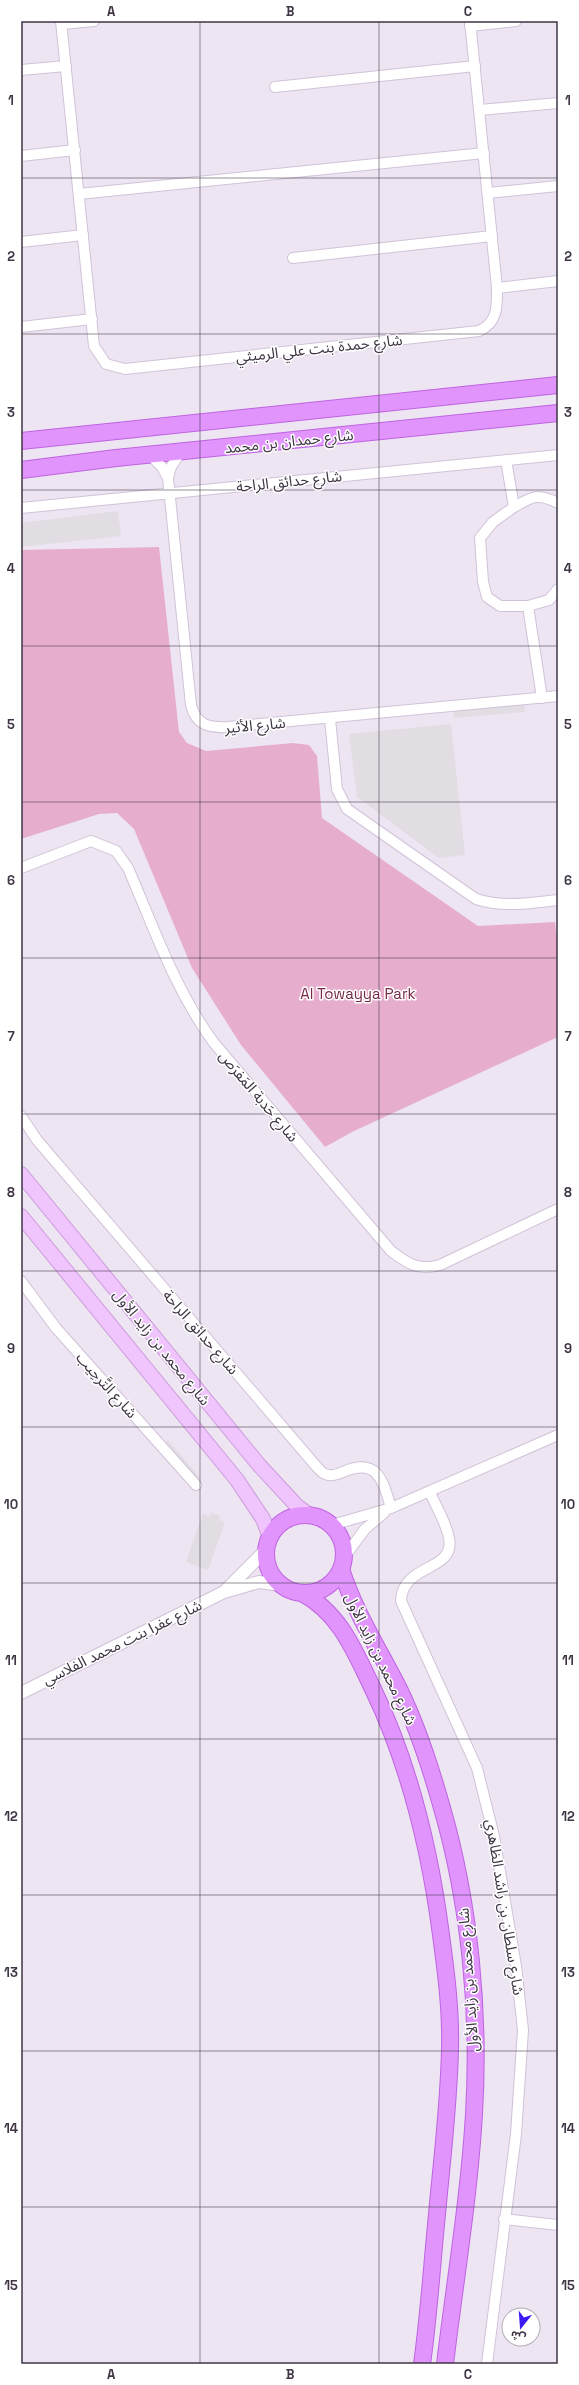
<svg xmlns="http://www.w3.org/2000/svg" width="579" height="2385" viewBox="0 0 579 2385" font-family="'Space Grotesk','Noto Sans Arabic',sans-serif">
<rect width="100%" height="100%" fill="#eee5f2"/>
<path fill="#e6aecc" d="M 159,547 L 179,732 L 187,743 L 206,751 L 293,743 L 309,745 L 317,756 L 322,818 L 478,926 L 555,922 L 558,946 L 558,1037 L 354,1131 L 325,1147 L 241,1045 L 192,968 L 134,829 L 117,813 L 99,814 L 21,839 L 21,550 Z"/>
<g fill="#e1dde3">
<path d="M 118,511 L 121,536 L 21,547 L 21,523 Z"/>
<path d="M 524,702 L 525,712 L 454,718 L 453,708 Z"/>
<path d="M 451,724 L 465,855 L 439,858 L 357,797 L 349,734 Z"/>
<path d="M 168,1440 L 200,1478 L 195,1482 L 163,1445 Z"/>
<path d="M 211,1513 L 220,1516 L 219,1520 L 225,1522 L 208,1570 L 186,1562 L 203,1514 L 210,1517 Z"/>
</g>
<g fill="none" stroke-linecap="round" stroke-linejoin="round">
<defs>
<g id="minor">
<path d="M 61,21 L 94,346 L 106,364 L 125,369 L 479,331 C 498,322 497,307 497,288 L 470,21"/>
<path d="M 62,24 L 94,21"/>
<path d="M 470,26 L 516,21"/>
<path d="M 21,70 L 66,66"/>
<path d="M 275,87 L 475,66"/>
<path d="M 480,110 L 558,103"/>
<path d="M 21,156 L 75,150"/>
<path d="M 488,193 L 558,186"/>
<path d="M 79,194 L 484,153"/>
<path d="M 21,242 L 83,235"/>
<path d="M 293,258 L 492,236"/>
<path d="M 497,288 L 558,281"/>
<path d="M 21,327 L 92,319"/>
<path d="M 180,453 L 171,467 L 168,478 L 191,705 C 196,725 209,728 228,727 L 558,696"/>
<path d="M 150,455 L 162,467 L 168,478"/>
<path d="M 506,460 L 514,507 L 493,522 L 480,538 L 483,582 L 487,597 L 500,606 L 528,606 L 542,698"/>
<path d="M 514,507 C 533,496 538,493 558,503"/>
<path d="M 21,508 L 558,455"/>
<path d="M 528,606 L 549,600 L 558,589"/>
<path d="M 330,719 L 337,789 L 347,809 L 476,899 C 503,908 530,903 558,900"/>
<path d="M 21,868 L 91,841 L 116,851 L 128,868 C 154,928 175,990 214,1043 L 391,1251 C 408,1264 419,1271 440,1265 L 558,1209"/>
<path d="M 21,1116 L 37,1140 L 316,1466 C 319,1469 322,1473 325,1474 C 331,1477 338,1474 343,1472 C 377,1457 383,1480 391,1508"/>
<path d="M 21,1281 L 56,1328 L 196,1485"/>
<path d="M 430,1492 C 436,1507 446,1522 449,1538 C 456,1572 402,1563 401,1601 L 477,1768 L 494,1836 L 516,1966 L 523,2030 L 516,2134 L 487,2364"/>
<path d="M 332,1525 L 391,1508 L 558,1435"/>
<path d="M 345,1556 L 365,1529 L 384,1513"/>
<path d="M 504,2219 L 558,2225"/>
</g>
<g id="tertiary">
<path d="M 227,1589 L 266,1550"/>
<path d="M 21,1693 L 224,1592 L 259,1582 L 282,1585"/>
</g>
<g id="secondary">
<path d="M 21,1174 L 259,1465 L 297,1506 L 309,1515"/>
<path d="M 21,1216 L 237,1480 L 263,1519 L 270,1537"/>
</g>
<g id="primary">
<path d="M 21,441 L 558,385"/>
<path d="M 21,470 L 116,458 L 558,413"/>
<circle cx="305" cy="1554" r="39"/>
<path d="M 341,1569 C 355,1613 380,1651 400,1691 C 418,1728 431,1769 442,1808 C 470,1905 480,2013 474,2114 C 469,2198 455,2281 445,2364"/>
<path d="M 302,1593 C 340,1613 355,1652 373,1689 C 410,1766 430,1850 441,1935 C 446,1972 451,2010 450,2048 C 449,2104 442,2159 437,2214 C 432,2264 429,2314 422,2364"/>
</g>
</defs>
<use href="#minor" stroke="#d1c2d8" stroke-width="12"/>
<use href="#tertiary" stroke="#d1c2d8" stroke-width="14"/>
<use href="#secondary" stroke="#cb9cdb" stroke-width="16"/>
<use href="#primary" stroke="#be64e1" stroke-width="18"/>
<use href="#minor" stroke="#fff" stroke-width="10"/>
<use href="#tertiary" stroke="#fff" stroke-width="12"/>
<use href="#secondary" stroke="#f0c4fd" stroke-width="14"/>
<use href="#primary" stroke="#e094fc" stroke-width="16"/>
</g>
<path fill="none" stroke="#3f3545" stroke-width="1" stroke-opacity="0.55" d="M 200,21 L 200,2364M 379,21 L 379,2364M 21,178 L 558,178M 21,334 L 558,334M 21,490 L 558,490M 21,646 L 558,646M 21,802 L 558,802M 21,958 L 558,958M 21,1114 L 558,1114M 21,1271 L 558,1271M 21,1427 L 558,1427M 21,1583 L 558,1583M 21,1739 L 558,1739M 21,1895 L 558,1895M 21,2051 L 558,2051M 21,2207 L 558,2207"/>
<g text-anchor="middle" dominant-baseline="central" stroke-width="3" stroke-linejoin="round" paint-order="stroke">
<g font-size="15" fill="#3f3545" stroke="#fff">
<text transform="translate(319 348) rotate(-6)">شارع حمدة بنت علي الرميثي</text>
<text transform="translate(289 441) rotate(-6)">شارع حمدان بن محمد</text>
<text transform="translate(289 481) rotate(-6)">شارع حدائق الراحة</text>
<text transform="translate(255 725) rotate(-5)">شارع الأثير</text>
<text transform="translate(259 1096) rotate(50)">شارع حَدبة المَفرَص</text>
<text transform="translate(201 1332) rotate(49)">شارع حدائق الراحة</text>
<text transform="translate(162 1347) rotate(51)">شارع محمد بن زايد الأول</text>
<text transform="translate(107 1385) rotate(48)">شارع التَّرحِيب</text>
<text transform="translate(122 1642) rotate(-26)">شارع عفرا بنت محمد الفلاسي</text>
<text transform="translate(381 1659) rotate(64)">شارع محمد بن زايد الأول</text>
<text transform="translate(505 1907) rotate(81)">شارع سلطان بن راشد الظاهري</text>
<text transform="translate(468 1980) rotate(-94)">شارع محمد بن زايد الأول</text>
</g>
<g font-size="15" fill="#752945" stroke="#fff">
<text x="358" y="993">Al Towayya Park</text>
</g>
</g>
<rect width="579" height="2385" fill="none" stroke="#ffffff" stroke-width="44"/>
<g transform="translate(521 2327) rotate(197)"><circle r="19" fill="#ffffff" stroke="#b2aeb5"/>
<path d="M0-3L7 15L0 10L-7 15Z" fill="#3e19f6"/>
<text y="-6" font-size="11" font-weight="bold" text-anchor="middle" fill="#3f3545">ش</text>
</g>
<rect x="22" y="22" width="535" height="2341" fill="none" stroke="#3f3545" stroke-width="1.5"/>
<g font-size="13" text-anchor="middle" font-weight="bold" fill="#3f3545">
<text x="111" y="16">A</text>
<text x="290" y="16">B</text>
<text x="468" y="16">C</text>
<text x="11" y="105">1</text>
<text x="568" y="105">1</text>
<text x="11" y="261">2</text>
<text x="568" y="261">2</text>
<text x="11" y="417">3</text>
<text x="568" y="417">3</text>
<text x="11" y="573">4</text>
<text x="568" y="573">4</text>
<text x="11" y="729">5</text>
<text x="568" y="729">5</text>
<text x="11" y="885">6</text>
<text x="568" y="885">6</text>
<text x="11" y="1041">7</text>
<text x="568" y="1041">7</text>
<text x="11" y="1197">8</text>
<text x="568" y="1197">8</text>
<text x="11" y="1353">9</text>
<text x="568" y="1353">9</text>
<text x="11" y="1509">10</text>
<text x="568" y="1509">10</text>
<text x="11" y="1665">11</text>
<text x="568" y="1665">11</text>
<text x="11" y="1821">12</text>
<text x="568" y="1821">12</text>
<text x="11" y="1977">13</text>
<text x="568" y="1977">13</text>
<text x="11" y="2133">14</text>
<text x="568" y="2133">14</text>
<text x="11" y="2290">15</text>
<text x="568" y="2290">15</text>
<text x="111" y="2379">A</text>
<text x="290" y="2379">B</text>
<text x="468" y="2379">C</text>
</g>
</svg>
